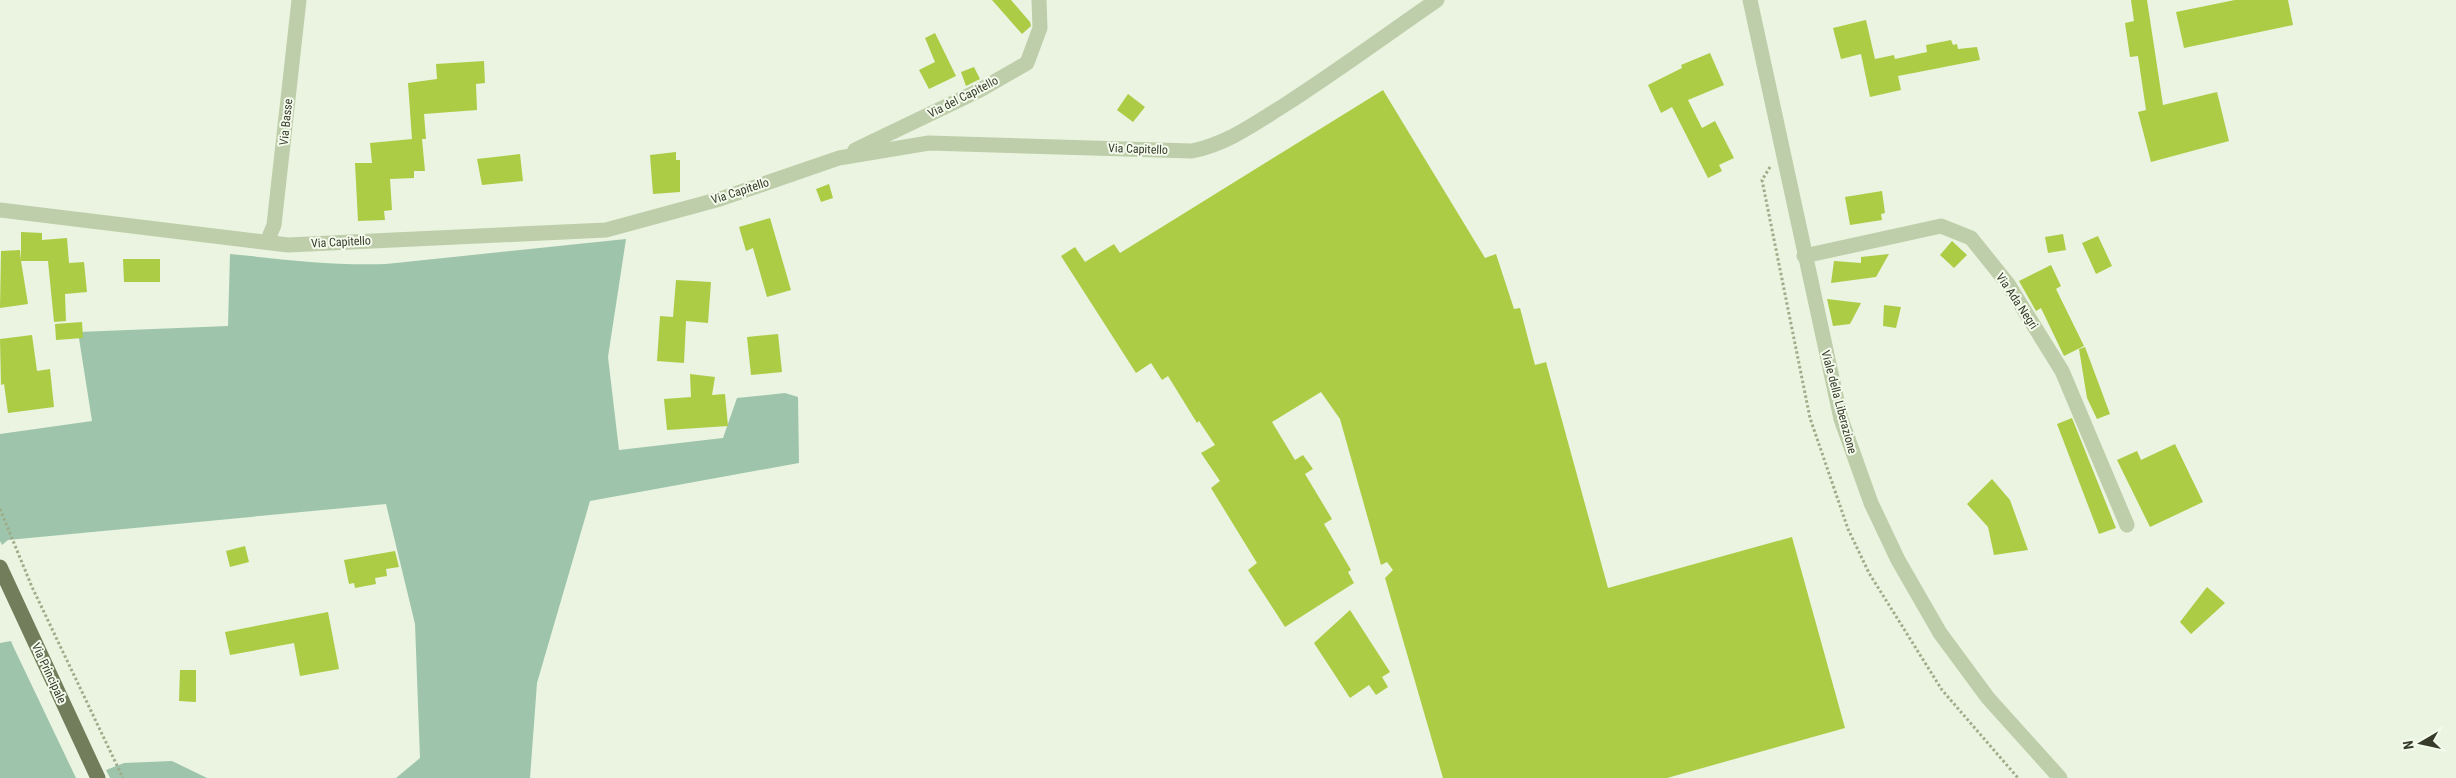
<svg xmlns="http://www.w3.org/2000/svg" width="2456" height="778" viewBox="0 0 2456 778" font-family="'Roboto Condensed',sans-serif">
<rect width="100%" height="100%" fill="#eaf4e0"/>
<g fill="#9ec5ab">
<path d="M 626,239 L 608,357 L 619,450 L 723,438 L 737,398 L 785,393 L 798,397 L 799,463 L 590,501 L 537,683 L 530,778 L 396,778 L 420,758 L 415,624 L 386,504 L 8,540 L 2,545 L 0,541 L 0,434 L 92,421 L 78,332 L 228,326 L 230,254 C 282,259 333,266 386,264 Z"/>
<path d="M 11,641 L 13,646 L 76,778 L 0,778 L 0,643 Z"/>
<path d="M 172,761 L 207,778 L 110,778 L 106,770 L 124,763 Z"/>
</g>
<g fill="#accc46">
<path d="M 992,0 L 1011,0 L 1030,22 L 1031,26 L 1022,34 Z"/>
<path d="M 2131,0 L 2147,0 L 2163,105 L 2217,92 L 2229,141 L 2151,162 L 2138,112 L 2146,110 L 2138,56 L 2130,57 L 2125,23 L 2134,21 Z"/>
<path d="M 2235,0 L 2288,0 L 2293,25 L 2184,48 L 2176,12 Z"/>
<path d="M 1866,20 L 1875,59 L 1894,55 L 1895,59 L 1927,52 L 1926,45 L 1951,40 L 1953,45 L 1957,44 L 1958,49 L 1977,47 L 1980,60 L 1898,76 L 1901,90 L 1870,97 L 1861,54 L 1841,59 L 1833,28 Z"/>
<path d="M 935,33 L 956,76 L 929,89 L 919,70 L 935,62 L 925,38 Z"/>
<path d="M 1710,53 L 1724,85 L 1688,100 L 1702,128 L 1715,121 L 1734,158 L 1719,165 L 1722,171 L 1708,178 L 1672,107 L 1661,113 L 1648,85 L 1682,68 L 1681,65 Z"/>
<path d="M 484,61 L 485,83 L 476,84 L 477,110 L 424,114 L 426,139 L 422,139 L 425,171 L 414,171 L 414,178 L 390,179 L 392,210 L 384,211 L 385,220 L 358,221 L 355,163 L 372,163 L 370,143 L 412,139 L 408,83 L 437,79 L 436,64 Z"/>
<path d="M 974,67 L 980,79 L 966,86 L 961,72 Z"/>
<path d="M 1383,90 L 1485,258 L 1496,254 L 1514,309 L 1520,308 L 1535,365 L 1546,362 L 1608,588 L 1792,537 L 1845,728 L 1667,778 L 1443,778 L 1385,578 L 1393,570 L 1387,562 L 1381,565 L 1340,419 L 1321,392 L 1272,422 L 1295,460 L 1303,455 L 1313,469 L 1305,474 L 1332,519 L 1324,524 L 1351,570 L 1348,572 L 1354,583 L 1285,627 L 1278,616 L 1248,570 L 1257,563 L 1211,488 L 1220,481 L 1201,453 L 1215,445 L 1199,421 L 1197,423 L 1168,376 L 1162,380 L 1151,363 L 1136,373 L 1061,256 L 1075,247 L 1085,262 L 1114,244 L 1120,253 Z"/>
<path d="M 1128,94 L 1145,107 L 1133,122 L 1117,110 Z"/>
<path d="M 676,152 L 676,160 L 680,160 L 680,192 L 653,194 L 650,155 Z"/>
<path d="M 520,154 L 523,181 L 482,185 L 477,159 Z"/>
<path d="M 829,184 L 833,198 L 821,202 L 816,189 Z"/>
<path d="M 1882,191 L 1885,213 L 1881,214 L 1882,220 L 1850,225 L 1845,197 Z"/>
<path d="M 770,218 L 791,290 L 767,297 L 753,248 L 746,251 L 739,227 Z"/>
<path d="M 21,232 L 42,233 L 42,240 L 67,238 L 69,263 L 84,262 L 87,292 L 65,294 L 66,321 L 54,322 L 48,261 L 21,261 L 28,304 L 0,308 L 1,251 L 20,250 L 21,260 Z"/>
<path d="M 2063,234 L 2066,250 L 2048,253 L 2045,237 Z"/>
<path d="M 2098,236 L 2112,266 L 2096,274 L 2082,243 Z"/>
<path d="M 1952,241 L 1967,255 L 1954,268 L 1940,255 Z"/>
<path d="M 1889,254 L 1876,277 L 1831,283 L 1834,261 L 1861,263 L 1861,257 Z"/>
<path d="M 123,259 L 160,259 L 160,282 L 124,282 Z"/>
<path d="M 2051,265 L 2061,286 L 2056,289 L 2084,346 L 2064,356 L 2041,308 L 2036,311 L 2019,281 Z"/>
<path d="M 676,280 L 711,282 L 708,323 L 686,321 L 684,363 L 657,361 L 660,316 L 673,317 Z"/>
<path d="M 1827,299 L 1861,303 L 1850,324 L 1833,326 Z"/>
<path d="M 1884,305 L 1901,307 L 1896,328 L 1883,326 Z"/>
<path d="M 82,322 L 83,338 L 56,340 L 55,324 Z"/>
<path d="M 778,334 L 782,372 L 751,375 L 747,337 Z"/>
<path d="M 32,335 L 37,371 L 50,369 L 54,407 L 8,413 L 4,384 L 1,385 L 0,339 Z"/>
<path d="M 2085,347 L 2110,414 L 2097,419 L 2087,398 L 2079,349 Z"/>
<path d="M 690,374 L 715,377 L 712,395 L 725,394 L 728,426 L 667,430 L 664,399 L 691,397 Z"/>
<path d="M 2072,418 L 2116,528 L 2099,534 L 2057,424 Z"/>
<path d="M 2175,444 L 2203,502 L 2150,527 L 2117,460 L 2137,451 L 2141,460 Z"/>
<path d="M 1992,479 L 2010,500 L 2028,550 L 1994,555 L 1988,527 L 1967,504 Z"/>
<path d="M 245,546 L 249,562 L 230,567 L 226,551 Z"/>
<path d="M 395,551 L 399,567 L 386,569 L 387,576 L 375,578 L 376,584 L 355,588 L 354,583 L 349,584 L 344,560 Z"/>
<path d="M 2207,587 L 2225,603 L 2191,634 L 2180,622 Z"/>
<path d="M 1350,610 L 1390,672 L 1382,677 L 1388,687 L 1376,695 L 1369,685 L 1350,698 L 1314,643 Z"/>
<path d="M 328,612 L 339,669 L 300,676 L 294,643 L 230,655 L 225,632 Z"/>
<path d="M 180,670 L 196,670 L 196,702 L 179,701 Z"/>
</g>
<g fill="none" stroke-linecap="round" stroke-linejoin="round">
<g stroke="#9ead89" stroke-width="3" stroke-dasharray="2.5 2.5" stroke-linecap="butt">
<path d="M 1770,167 L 1762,180 L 1810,418 L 1848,529 L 1869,573 L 1942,690 L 2018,778"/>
<path d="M 0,509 L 32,587 L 123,778"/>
</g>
<g stroke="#beceaa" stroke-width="15">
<path d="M 1750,0 L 1841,419 L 1871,503 L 1898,560 L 1940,633 L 1988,698 L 2060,778"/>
<path d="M 855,150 L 980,90 L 1027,63 L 1040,28 L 1039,0"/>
<path d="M 0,210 L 288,245 L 606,230 L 720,199 L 839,158 L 929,143 L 1192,151 C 1227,144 1254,124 1283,106 C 1336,72 1386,35 1437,0"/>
<path d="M 267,242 L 274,225 L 299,0"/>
<path d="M 1804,256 L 1941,226 L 1971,238 L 2008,284 L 2062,371 L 2127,525"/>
</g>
<path stroke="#727e5b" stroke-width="15" d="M 0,567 L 98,778"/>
</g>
<g text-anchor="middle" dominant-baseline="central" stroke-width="4" stroke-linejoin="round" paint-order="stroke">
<g font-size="12" fill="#363b2a" stroke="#f4fbed">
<text transform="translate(963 97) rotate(-27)">Via del Capitello</text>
<text transform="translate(286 122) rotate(-84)">Via Basse</text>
<text transform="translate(1138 149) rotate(2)">Via Capitello</text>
<text transform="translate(740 191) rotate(-18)">Via Capitello</text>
<text transform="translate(341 242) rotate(-3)">Via Capitello</text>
<text transform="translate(2017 301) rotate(56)">Via Ada Negri</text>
<text transform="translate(1839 402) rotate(75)">Viale della Liberazione</text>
<text transform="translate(49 673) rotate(65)">Via Principale</text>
</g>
</g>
<g transform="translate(2421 743) rotate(261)" stroke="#f4fbed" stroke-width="4" paint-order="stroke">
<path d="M0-4L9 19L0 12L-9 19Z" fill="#363b2a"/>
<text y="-8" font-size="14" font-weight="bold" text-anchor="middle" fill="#363b2a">N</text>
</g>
</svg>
